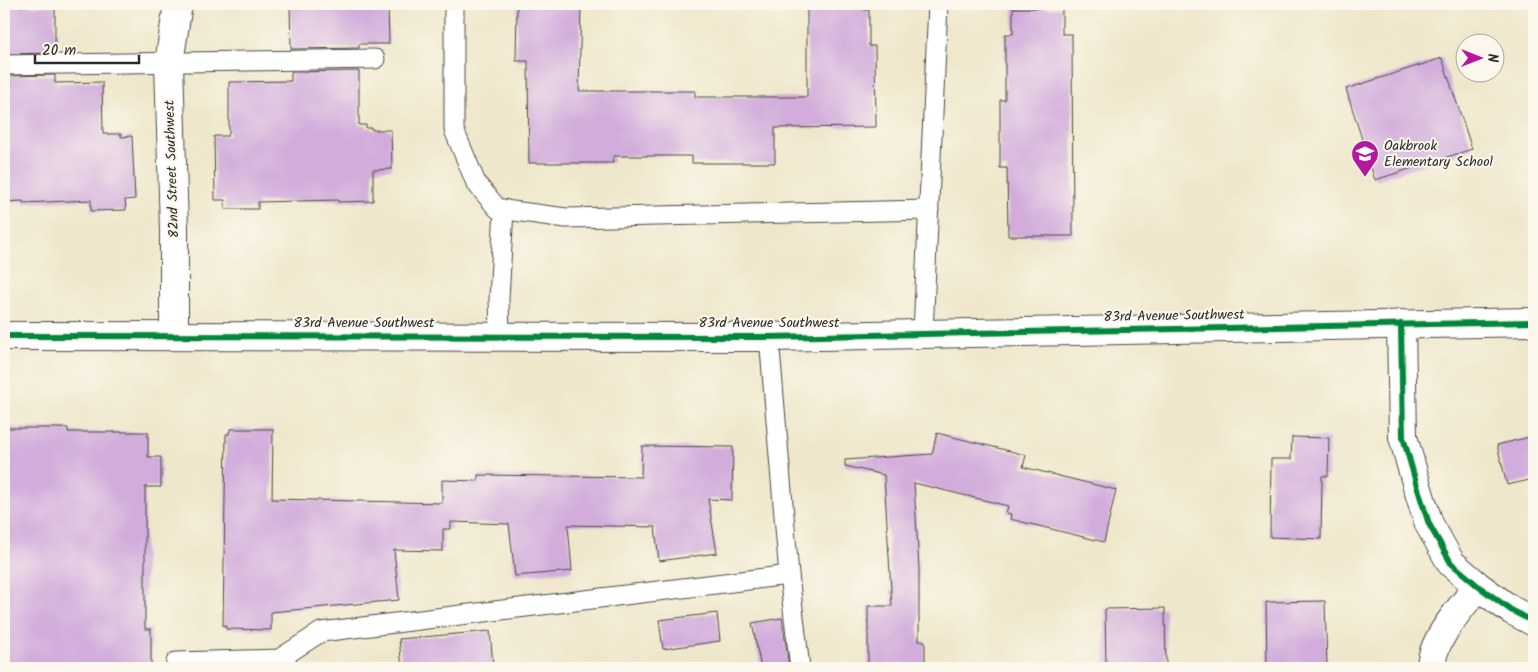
<svg xmlns="http://www.w3.org/2000/svg" width="1538" height="672" viewBox="0 0 1538 672" font-family="Kalam,sans-serif">
<rect width="100%" height="100%" fill="#fbf7ec"/>
<filter id="ink" filterUnits="userSpaceOnUse"><feTurbulence type="fractalNoise" baseFrequency=".02" numOctaves="2"/><feDisplacementMap in="SourceGraphic" scale="10" xChannelSelector="R" yChannelSelector="G"/><feConvolveMatrix kernelMatrix="1 2 1 2 8 2 1 2 1" color-interpolation-filters="sRGB"/></filter>
<filter id="wash" filterUnits="userSpaceOnUse"><feTurbulence type="fractalNoise" baseFrequency=".0096" numOctaves="4" result="noise"/><feDisplacementMap in="SourceGraphic" scale="20" xChannelSelector="R" yChannelSelector="G"/><feGaussianBlur stdDeviation="1.12" result="paint"/><feColorMatrix in="noise" values="0 0 0 0 0 0 0 0 0 0 0 0 0 0 0 0 0 1.4 0 .05"/><feComposite in="paint" operator="in"/></filter>
<g filter="url(#wash)">
<rect width="100%" height="100%" fill="#efe7cb"/>
<g id="blocks">
<g fill="#d2addb">
<path d="M 388,4 L 389,44 L 359,44 L 359,48 L 291,49 L 290,5 Z"/>
<path d="M 517,4 L 581,4 L 579,91 L 695,91 L 695,97 L 807,97 L 807,4 L 864,4 L 864,10 L 869,10 L 869,46 L 875,46 L 876,127 L 775,128 L 775,163 L 692,163 L 692,156 L 613,156 L 613,163 L 529,163 L 528,61 L 516,61 Z"/>
<path d="M 4,6 L 55,6 L 55,53 L 4,54 Z"/>
<path d="M 1013,8 L 1062,8 L 1062,34 L 1072,34 L 1073,236 L 1008,236 L 1007,168 L 1000,168 L 1000,100 L 1005,100 L 1005,34 L 1013,34 Z"/>
<path d="M 1442,58 L 1472,149 L 1375,180 L 1346,89 Z"/>
<path d="M 359,71 L 359,125 L 366,125 L 366,128 L 372,128 L 372,130 L 391,130 L 392,169 L 373,170 L 373,201 L 338,202 L 338,200 L 258,202 L 258,209 L 225,209 L 225,200 L 215,200 L 214,136 L 228,136 L 229,134 L 229,82 L 291,81 L 291,72 Z"/>
<path d="M 55,75 L 55,83 L 102,82 L 103,134 L 121,134 L 121,137 L 132,136 L 135,199 L 125,200 L 126,210 L 91,211 L 91,200 L 23,203 L 23,201 L 4,202 L 4,76 Z"/>
<path d="M 4,428 L 68,428 L 68,432 L 148,432 L 148,457 L 161,457 L 161,487 L 145,487 L 145,629 L 151,629 L 151,668 L 4,668 Z"/>
<path d="M 230,429 L 273,429 L 272,499 L 442,503 L 442,480 L 478,481 L 478,475 L 641,477 L 642,446 L 733,447 L 732,500 L 708,499 L 717,553 L 659,561 L 655,527 L 568,525 L 572,571 L 515,576 L 509,524 L 451,522 L 451,529 L 443,529 L 443,551 L 394,550 L 399,600 L 271,612 L 271,630 L 226,629 L 226,626 L 223,626 L 226,434 L 229,434 Z"/>
<path d="M 937,433 L 1026,455 L 1023,467 L 1116,490 L 1104,542 L 1010,519 L 1011,514 L 1006,513 L 1008,506 L 914,483 L 919,569 L 919,641 L 925,641 L 925,668 L 868,668 L 868,606 L 892,606 L 884,475 L 845,466 L 845,460 L 932,454 Z"/>
<path d="M 1534,436 L 1534,479 L 1507,485 L 1497,445 Z"/>
<path d="M 1292,437 L 1329,438 L 1328,476 L 1322,476 L 1321,539 L 1270,537 L 1271,459 L 1291,459 Z"/>
<path d="M 1325,601 L 1327,668 L 1267,668 L 1266,602 Z"/>
<path d="M 1165,608 L 1166,668 L 1106,668 L 1105,609 Z"/>
<path d="M 717,613 L 720,641 L 663,649 L 659,620 Z"/>
<path d="M 782,618 L 789,668 L 761,668 L 752,623 Z"/>
<path d="M 490,631 L 493,665 L 461,668 L 402,668 L 399,639 Z"/>
</g>
</g>
</g>
<g filter="url(#ink)">
<use href="#blocks" fill-opacity="0" stroke="#484743" stroke-width="1"/>
<g fill="none" stroke-linecap="round" stroke-linejoin="round">
<defs>
<g id="service">
<path d="M 454,4 L 454,130 L 476,183 L 498,209 L 566,218 L 929,210"/>
<path d="M 4,65 L 375,59"/>
<path d="M 923,333 L 938,4"/>
<path d="M 500,336 L 499,299 L 504,209"/>
<path d="M 769,337 L 789,575 L 800,668"/>
<path d="M 176,668 L 176,662 L 279,659 L 321,632 L 789,575"/>
</g>
<g id="minor">
<path d="M 1401,324 L 1403,437 L 1417,486 L 1429,524 L 1451,563 L 1478,586 L 1511,610 L 1534,622"/>
<path d="M 174,335 L 174,229 L 169,63 L 178,4"/>
<path d="M 1431,668 C 1431,640 1461,608 1478,586"/>
</g>
<path id="tertiary" d="M 4,336 L 769,337 L 1534,322"/>
</defs>
<use href="#service" stroke="#484743" stroke-width="21"/>
<use href="#minor" stroke="#484743" stroke-width="30"/>
<use href="#tertiary" stroke="#484743" stroke-width="30"/>
<use href="#service" stroke="#fff" stroke-width="19"/>
<use href="#minor" stroke="#fff" stroke-width="28"/>
<use href="#tertiary" stroke="#fff" stroke-width="28"/>
<defs>
<g id="cycleway">
<path d="M 1401,324 L 1403,437 L 1417,486 L 1429,524 L 1451,563 L 1478,586 L 1511,610 L 1534,622"/>
<path d="M 4,336 L 769,337 L 1534,322"/>
</g>
</defs>
<use href="#cycleway" stroke="#fbf7ec" stroke-width="9"/>
<use href="#cycleway" stroke="#00873e" stroke-width="6"/>
</g>
</g>
<defs>
<symbol id="school-pin" viewBox="-11 -11 22 30"><path d="M0 17L-7.5 6A9.5 9.5 0 1 1 7.5 6Z" fill="#b5179e" stroke="#fbf7ec"/><path d="M0-5L7-2L0 1L-7-2ZM-4 1L0 2.5L4 1V4Q0 6-4 4Z" fill="#fff"/></symbol>
</defs>
<g fill-rule="evenodd">
<use href="#school-pin" x="1349" y="138" width="32" height="43"/>
</g>
<g text-anchor="middle" dominant-baseline="central" stroke-width="4" stroke-linejoin="round" paint-order="stroke">
<g font-size="14" fill="#2b2b2b" stroke="#fbf7ec" text-anchor="start">
<text x="1384" y="146">Oakbrook<tspan x="1384" dy="16">Elementary School</tspan></text>
</g>
<g font-size="14" fill="#2b2b2b" stroke="#fbf7ec">
<text transform="translate(172 169) rotate(-92)">82nd Street Southwest</text>
<text transform="translate(1174 316) rotate(-1)">83rd Avenue Southwest</text>
<text x="364" y="323">83rd Avenue Southwest</text>
<text x="769" y="323">83rd Avenue Southwest</text>
</g>
</g>
<rect width="1538" height="672" fill="none" stroke="#fbf7ec" stroke-width="20"/>
<g transform="translate(1480 58) rotate(90)"><circle r="24" fill="#fbf7ec" stroke="#a8a59f"/>
<path d="M0-4L9 19L0 12L-9 19Z" fill="#b5179e"/>
<text y="-8" font-size="14" font-weight="bold" text-anchor="middle" fill="#2b2b2b">N</text>
</g>
<path d="M35 55v8h104v-8" fill="none" stroke="#2b2b2b" stroke-width="2.5"/>
<text x="42" y="55" font-size="15" fill="#2b2b2b" stroke="#fbf7ec" stroke-width="4" paint-order="stroke">20 m</text>
</svg>
